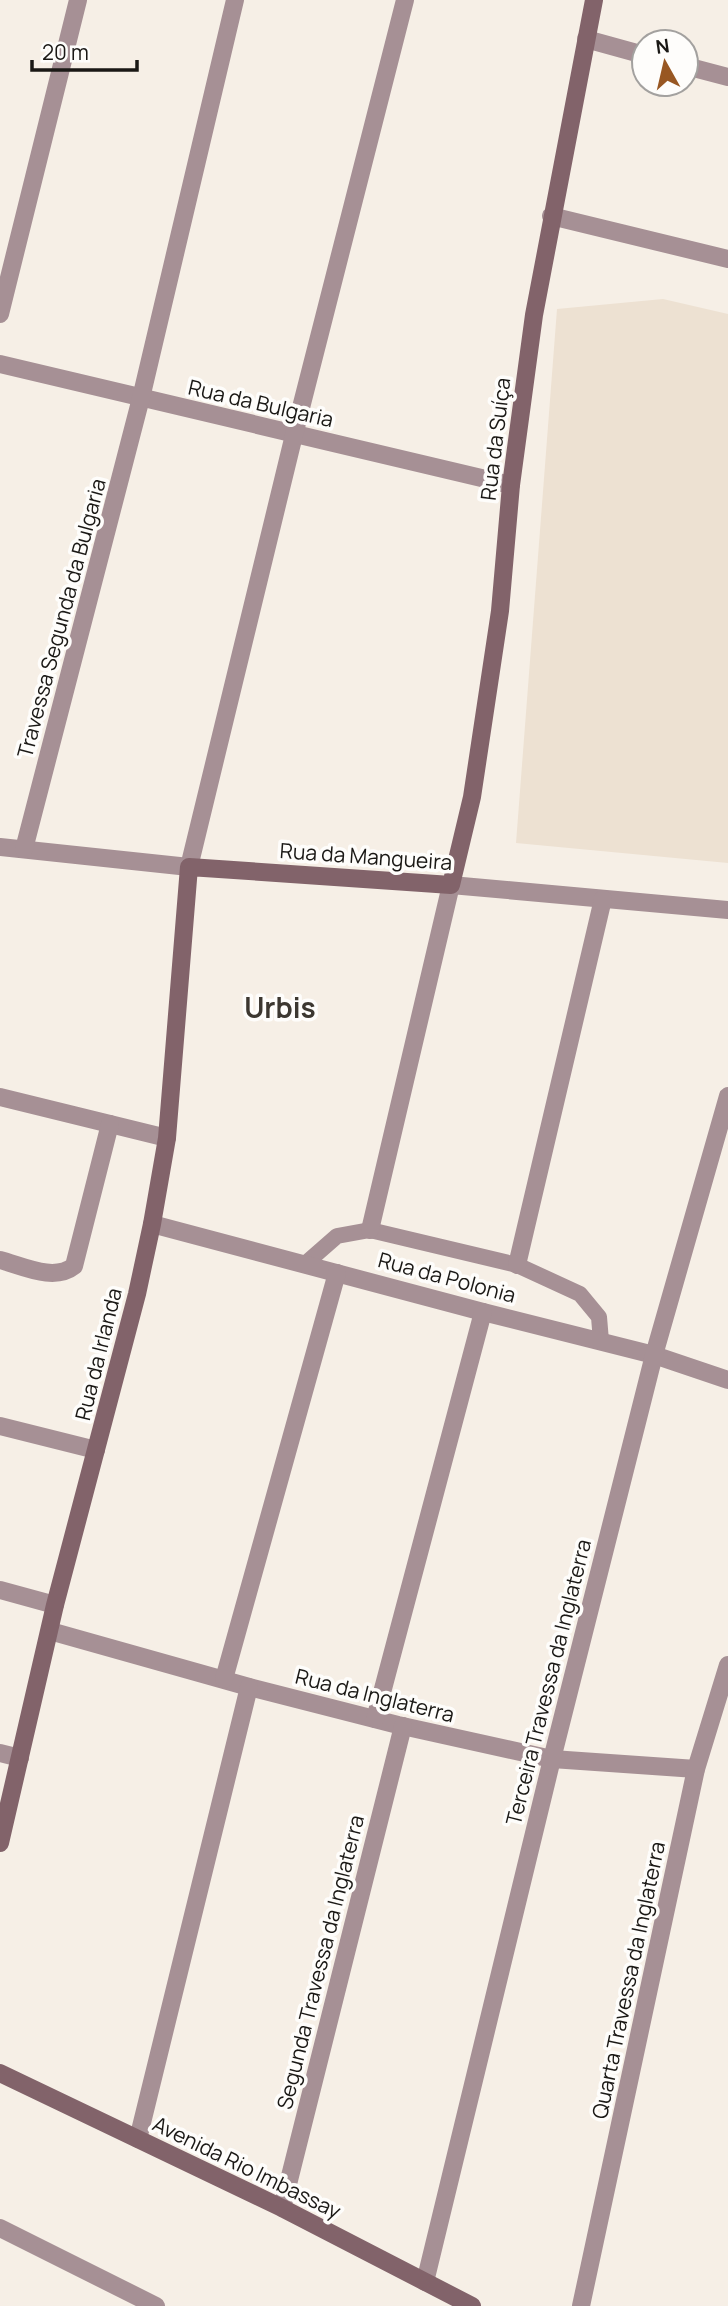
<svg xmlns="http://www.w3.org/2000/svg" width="728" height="2306" viewBox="0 0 728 2306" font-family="Manrope,sans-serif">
<rect width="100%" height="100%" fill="#f6efe6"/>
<path fill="#ede1d2" d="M 663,299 L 728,314 L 728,863 L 516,843 L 557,309 Z"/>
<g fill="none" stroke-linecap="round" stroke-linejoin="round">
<path stroke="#a69095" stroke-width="16" d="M 305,1264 L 337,1236 L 370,1230 L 517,1265 L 580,1294 L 599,1317 L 601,1341"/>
<g stroke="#a69095" stroke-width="18">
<path d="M 586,39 L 644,55"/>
<path d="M 686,66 L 728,77"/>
<path d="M 551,216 L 728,259"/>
<path d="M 0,314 L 78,0"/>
<path d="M 0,364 L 511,485"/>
<path d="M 0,847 L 189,867 L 294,435 L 405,0"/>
<path d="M 24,849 L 141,398 L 235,0"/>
<path d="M 0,1097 L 167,1138"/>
<path d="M 152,1224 L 483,1312 L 654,1355 L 728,1380"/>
<path d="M 370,1230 L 451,885 L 728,910"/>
<path d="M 0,1260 C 23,1266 54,1282 74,1266 L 110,1124"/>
<path d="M 517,1265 L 603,899"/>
<path d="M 0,1426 L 96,1450"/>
<path d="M 0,1590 L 55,1605"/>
<path d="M 50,1631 L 249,1687 L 398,1725 L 552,1759 L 696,1769"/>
<path d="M 224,1679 L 337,1273"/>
<path d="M 375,1719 L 483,1312"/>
<path d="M 0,1753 L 20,1758"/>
<path d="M 138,2139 L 249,1687"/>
<path d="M 282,2208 L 403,1726"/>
<path d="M 0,2228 L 156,2306"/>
<path d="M 425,2282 L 552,1759 L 654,1355 L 728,1096"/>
<path d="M 581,2306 L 696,1769 L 728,1665"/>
</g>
<g stroke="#82636a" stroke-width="18">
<path d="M 0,1843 L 55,1605 L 137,1294 L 152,1224 L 167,1138 L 189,867 L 451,885 L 472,797 L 500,611 L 511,485 L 534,315 L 594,0"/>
<path d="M 0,2073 L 282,2208 L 472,2306"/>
</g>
</g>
<g text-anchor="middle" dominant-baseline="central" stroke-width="7" stroke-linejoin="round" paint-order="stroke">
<g font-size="21" fill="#1a1815" stroke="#fefdfb">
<text transform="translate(261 403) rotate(13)">Rua da Bulgaria</text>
<text transform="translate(495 439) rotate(-83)">Rua da Suíça</text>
<text transform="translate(61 618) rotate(-75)">Travessa Segunda da Bulgaria</text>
<text transform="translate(366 856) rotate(4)">Rua da Mangueira</text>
<text transform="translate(447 1277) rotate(15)">Rua da Polonia</text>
<text transform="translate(98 1354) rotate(-76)">Rua da Irlanda</text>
<text transform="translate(548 1682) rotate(-76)">Terceira Travessa da Inglaterra</text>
<text transform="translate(375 1695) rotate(14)">Rua da Inglaterra</text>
<text transform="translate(320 1962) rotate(-76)">Segunda Travessa da Inglaterra</text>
<text transform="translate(628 1980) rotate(-78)">Quarta Travessa da Inglaterra</text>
<text transform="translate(247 2167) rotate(26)">Avenida Rio Imbassay</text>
</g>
<g font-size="28" font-weight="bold" fill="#3c3730" stroke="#fefdfb">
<text x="280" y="1007">Urbis</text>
</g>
</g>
<g transform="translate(665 63) rotate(352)"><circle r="33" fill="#fefdfb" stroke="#a3a19f" stroke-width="2"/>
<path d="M0-5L12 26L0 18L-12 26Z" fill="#985722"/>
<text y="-10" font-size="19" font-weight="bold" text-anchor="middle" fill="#1a1815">N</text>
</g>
<path d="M32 60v10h105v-10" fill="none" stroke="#1a1815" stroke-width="3.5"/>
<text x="42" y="60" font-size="21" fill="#1a1815" stroke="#fefdfb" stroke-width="5" paint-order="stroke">20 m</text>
</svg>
